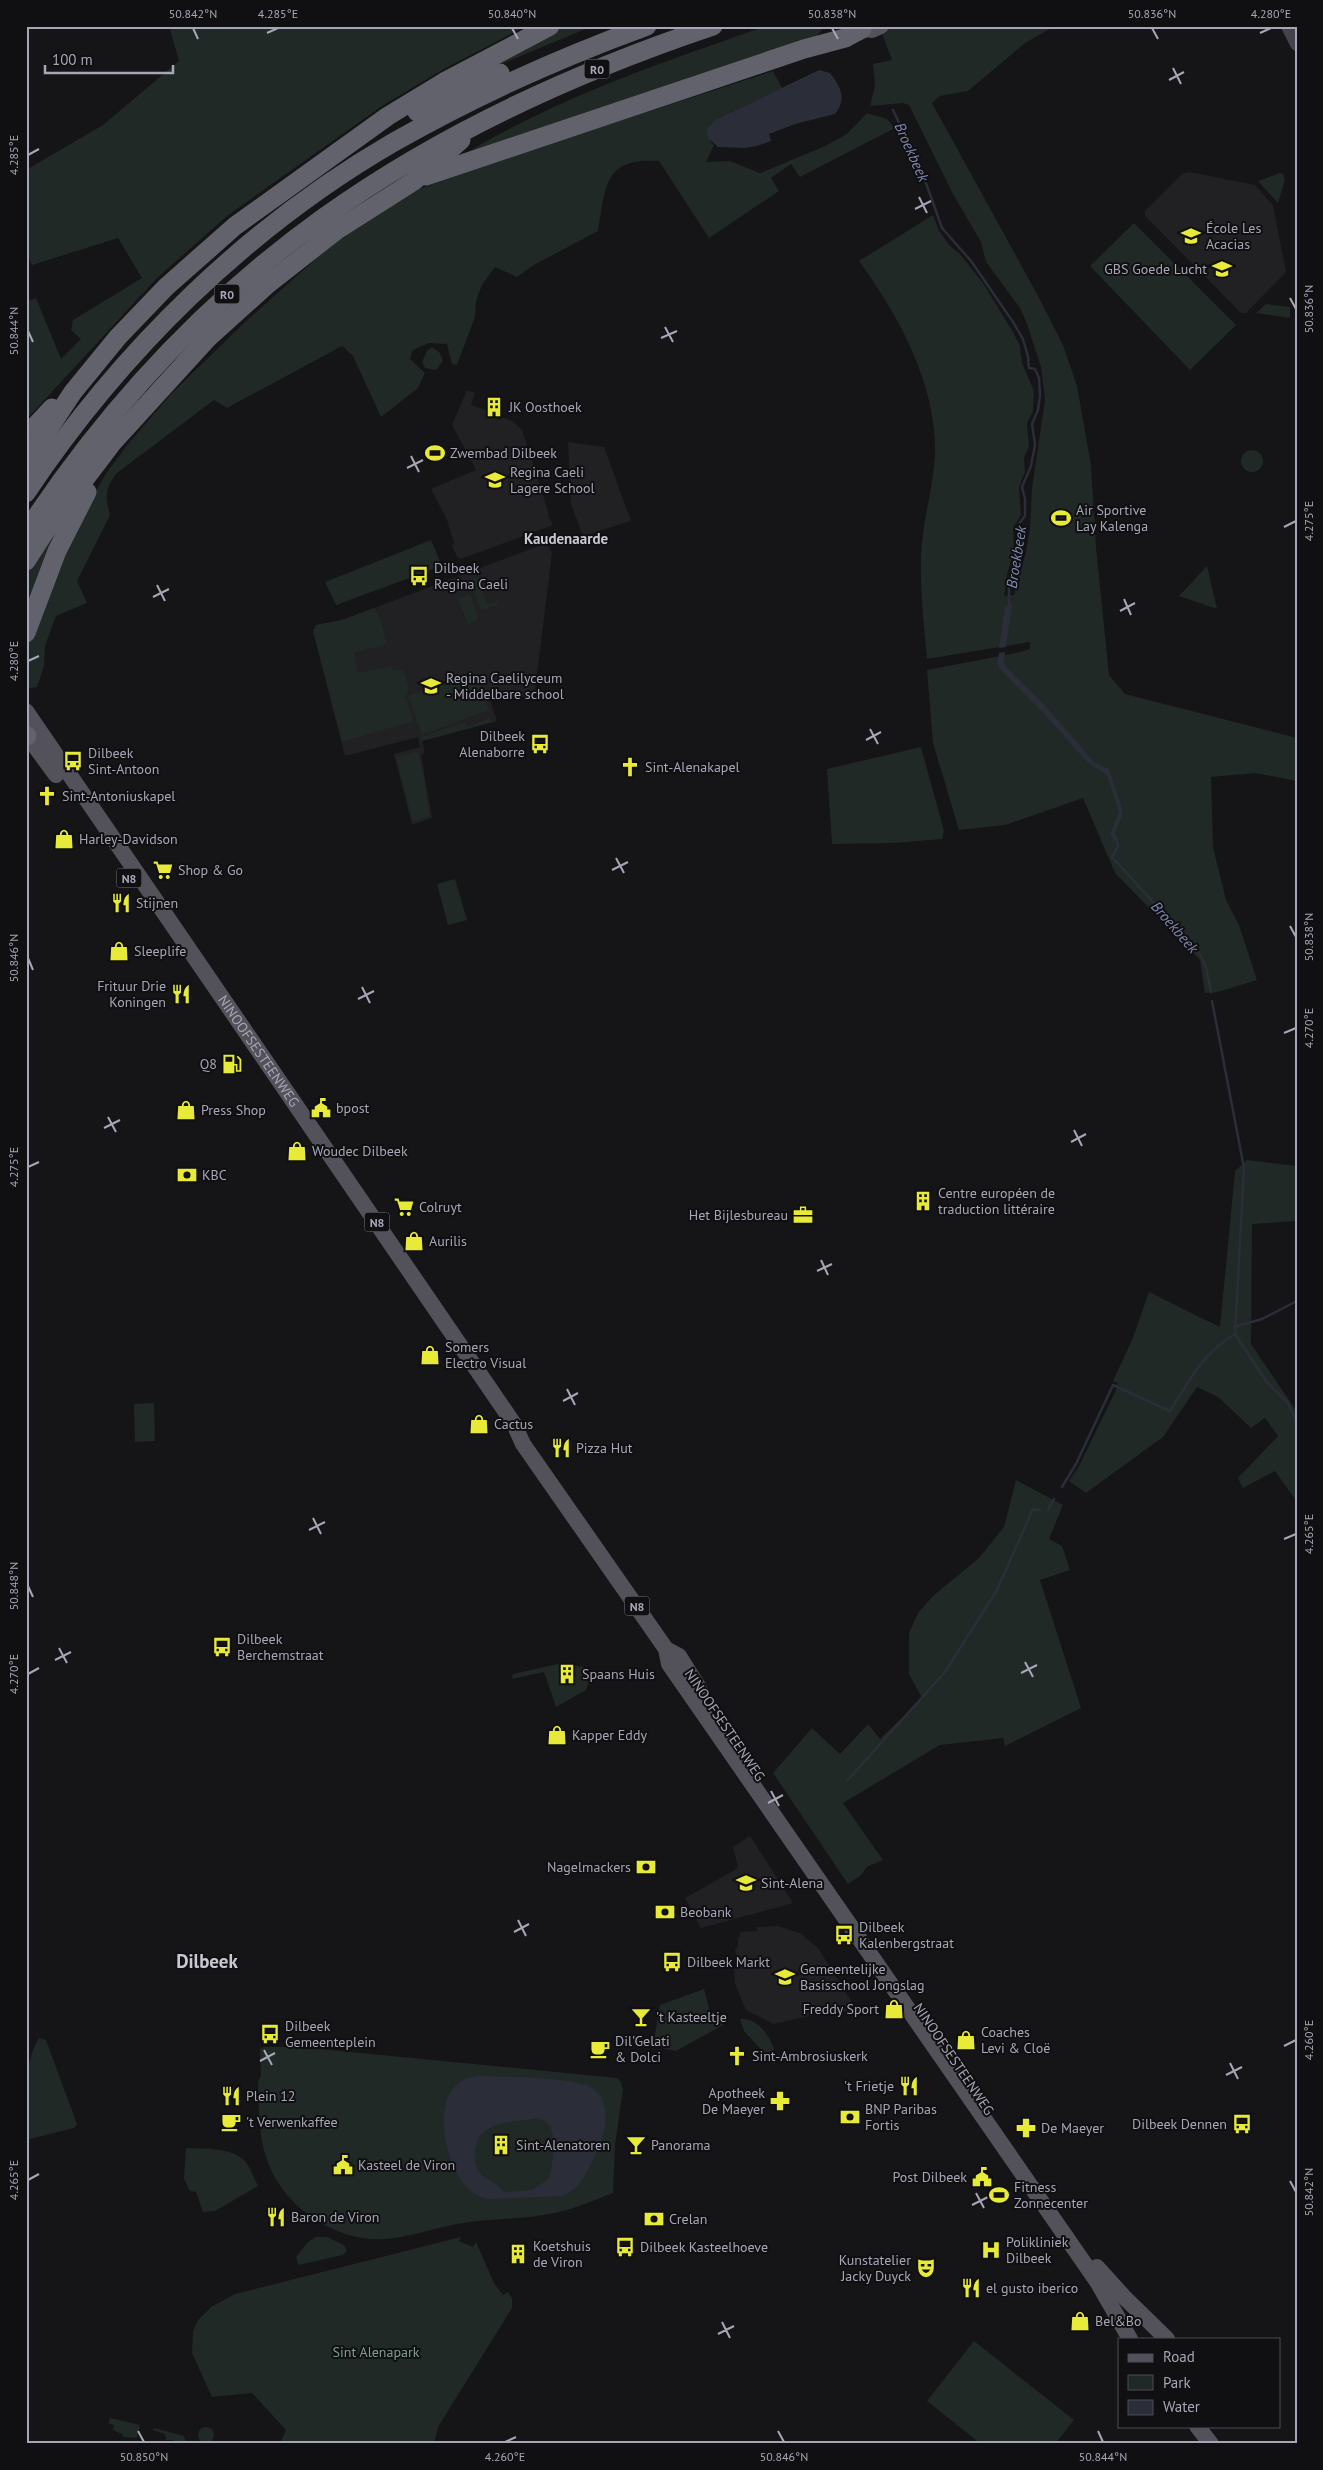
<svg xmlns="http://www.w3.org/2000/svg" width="1323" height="2470" viewBox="0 0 1323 2470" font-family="'PT Sans',sans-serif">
<rect width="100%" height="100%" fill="#151416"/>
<g fill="#212023">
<path d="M 1189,172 L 1255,185 L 1273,205 L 1286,272 L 1246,313 L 1241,313 L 1145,216 L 1145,211 L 1182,174 Z"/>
<path d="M 467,390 L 475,393 L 471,405 L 494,413 L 492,417 L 500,420 L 502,417 L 512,421 L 522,430 L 549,514 L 548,515 L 553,525 L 461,559 L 458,558 L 452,547 L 454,542 L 447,520 L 431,489 L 476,470 L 452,425 Z"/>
<path d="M 568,442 L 604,447 L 631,521 L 583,536 L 571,504 Z"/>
<path d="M 544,544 L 548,545 L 552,553 L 534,698 L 488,694 L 497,721 L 422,741 L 425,753 L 421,755 L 432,818 L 412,825 L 394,754 L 420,747 L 418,737 L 345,756 L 313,631 L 316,625 L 342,620 Z"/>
<path d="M 750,1836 L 793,1903 L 701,1928 L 685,1898 L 735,1870 L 738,1867 L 733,1847 Z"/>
<path d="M 777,1926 L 800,1933 L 818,1948 L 858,2012 L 827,2012 L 773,2024 L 746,2010 L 735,1984 L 734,1968 L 738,1968 L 735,1948 L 738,1947 L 738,1937 L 740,1937 L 740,1932 L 757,1931 L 757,1927 Z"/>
</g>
<g fill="#202925">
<path d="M 169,26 L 526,26 L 442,70 L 382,106 L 227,216 L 157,278 L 26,420 L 26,302 L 36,298 L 61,359 L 81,339 L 71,330 L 73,320 L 142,278 L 118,238 L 32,265 L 26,252 L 26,170 L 103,125 L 179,61 Z"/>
<path d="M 565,26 L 593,26 L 482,72 L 522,46 Z"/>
<path d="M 766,26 L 825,26 L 815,38 L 458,158 C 553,99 660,63 766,26 Z"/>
<path d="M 873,26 L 1055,26 L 1025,43 L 968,91 L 940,96 L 932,103 L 1037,294 L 1063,345 L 1077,386 L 1091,465 L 1096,547 L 1109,675 L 1125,694 L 1297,738 L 1297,781 L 1255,773 L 1211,777 L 1213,847 L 1226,900 L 1239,925 L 1257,980 L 1218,992 L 1205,993 L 1200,960 L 1115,873 L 1083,798 L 1005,825 L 959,830 L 933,743 L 927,670 L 1016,653 L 1030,649 L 1030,642 L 927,659 C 924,625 920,590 921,557 C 922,523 933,489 935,455 C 937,385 899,316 859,261 L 933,215 L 939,231 L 950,246 L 960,254 L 983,283 L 1013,332 L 1020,346 L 1022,363 L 1034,391 L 1033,411 L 1027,423 L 1029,446 L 1024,458 L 1025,472 L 1019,487 L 1021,515 L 1013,528 L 1014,549 L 1007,575 L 1004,596 L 1014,595 L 1026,552 L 1030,528 L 1032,488 L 1045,400 L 1041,367 L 1027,324 L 1020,308 L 986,262 L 981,242 L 953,194 L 909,105 L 903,103 L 870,106 L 875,86 L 873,64 L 892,60 L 882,33 Z"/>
<path d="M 773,71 L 782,88 L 715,120 L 711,142 L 714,145 L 706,162 L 730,161 L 760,173 L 823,147 L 847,134 L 867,113 L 887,119 L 895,128 L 800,177 L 791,164 L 771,178 L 779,191 L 709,238 L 659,161 C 603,157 606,187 598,231 L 534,265 L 517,277 L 495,267 L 482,285 L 476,301 L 475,317 L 457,365 L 452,364 L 447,344 L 429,343 L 413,350 L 410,359 L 425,373 L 418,388 L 381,417 L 353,356 L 342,346 L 227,408 L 214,400 L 117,473 C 105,488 105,497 110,515 L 77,581 L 87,603 L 56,616 L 45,646 L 44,666 L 37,687 L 26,689 L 26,568 L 74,497 L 87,506 L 107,472 L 128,444 L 172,393 L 244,323 L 319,256 L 360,224 L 406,194 L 490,163 Z"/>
<path d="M 1280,173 L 1283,174 L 1285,180 L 1278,203 L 1258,181 Z"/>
<path d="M 1134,223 L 1236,325 L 1190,370 L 1090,266 Z"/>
<path d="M 1266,304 L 1290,307 L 1290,318 L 1256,313 Z"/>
<path d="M 432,347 L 440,353 L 443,361 L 436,370 L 425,368 L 422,362 L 427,351 Z"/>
<circle cx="1252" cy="461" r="11"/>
<path d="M 431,540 L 442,566 L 336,605 L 325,582 Z"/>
<path d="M 1207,566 L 1217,609 L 1179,596 Z"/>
<path d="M 476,578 L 488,604 L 499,600 L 497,605 L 485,610 L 480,608 L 470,580 Z"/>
<path d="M 470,594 L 478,617 L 476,621 L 468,624 L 458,599 Z"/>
<path d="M 374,608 L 380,618 L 387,644 L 354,653 L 358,673 L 392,666 L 393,670 L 403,670 L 409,690 L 405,695 L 414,721 L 342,742 L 313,631 L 316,625 L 342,620 Z"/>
<path d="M 475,672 L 489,710 L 422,735 L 408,696 Z"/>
<path d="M 493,712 L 496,721 L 422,741 L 421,737 L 465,722 L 467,727 L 490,718 L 491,721 L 495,720 Z"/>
<path d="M 921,747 L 944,831 L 942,839 L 894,843 L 832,844 L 827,769 Z"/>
<path d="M 419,751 L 430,816 L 413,822 L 396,757 Z"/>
<path d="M 455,879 L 467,920 L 448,925 L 437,884 Z"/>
<path d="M 1247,1160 L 1296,1166 L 1297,1170 L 1297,1221 L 1252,1224 L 1251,1344 L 1297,1412 L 1297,1502 L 1275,1471 L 1243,1488 L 1238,1478 L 1278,1436 L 1265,1418 L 1251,1428 L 1218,1397 L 1197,1387 L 1163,1437 L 1086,1493 L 1069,1481 L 1079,1466 L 1116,1390 L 1118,1383 L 1113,1381 L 1132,1340 L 1149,1292 L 1220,1327 L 1235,1171 Z"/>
<path d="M 154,1403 L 155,1441 L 135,1442 L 134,1404 Z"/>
<path d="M 1016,1480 L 1063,1505 L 1049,1539 L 1062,1546 L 1070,1570 L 1040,1580 L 1081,1708 L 1005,1746 L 1003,1738 L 940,1745 L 843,1803 L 883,1860 L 867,1867 L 861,1875 L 848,1884 L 773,1773 L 812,1728 L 840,1754 L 868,1724 L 880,1739 L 922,1698 L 909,1674 L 909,1633 L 918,1613 L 933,1596 L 979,1558 L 1004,1527 Z"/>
<path d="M 562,1663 L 588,1668 L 588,1684 L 586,1690 L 556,1707 L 544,1672 L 512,1679 L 513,1674 Z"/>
<path d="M 704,1989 L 711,2016 L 720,2014 L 723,2025 L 676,2051 L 653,2046 L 660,2005 Z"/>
<path d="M 740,2019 C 760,2016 779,2047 775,2065 L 744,2031 Z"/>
<path d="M 39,2038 L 46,2040 L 77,2124 L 74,2128 L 26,2140 C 26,2110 22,2064 39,2038 Z"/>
<path d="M 263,2047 L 299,2047 L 617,2078 L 621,2082 L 623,2090 L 615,2145 L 613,2193 C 595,2200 577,2208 559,2212 C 526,2220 490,2218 457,2224 C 434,2228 410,2237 386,2239 C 336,2243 281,2206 266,2157 C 258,2133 259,2107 258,2082 L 261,2075 L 260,2049 Z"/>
<path d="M 186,2148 C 205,2149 231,2147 245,2161 C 250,2167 254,2179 258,2186 L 215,2211 L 203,2212 L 196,2192 L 190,2191 L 184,2179 Z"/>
<path d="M 316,2237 L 327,2237 L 344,2245 L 347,2251 L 343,2255 L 298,2265 L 296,2257 L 308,2242 Z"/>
<path d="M 461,2237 L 459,2241 L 473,2247 L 476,2242 L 494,2283 L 503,2295 L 508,2292 L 512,2298 L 512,2308 L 438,2427 L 434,2444 L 280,2444 L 286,2430 L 252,2393 L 212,2397 L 192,2353 L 193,2331 L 198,2320 L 211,2307 L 235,2294 Z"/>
<path d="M 974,2341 L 1074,2420 L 1055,2444 L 981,2444 L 927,2401 Z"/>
<path d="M 110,2418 L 140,2425 L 137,2438 L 123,2437 L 122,2434 L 113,2430 L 114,2425 L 108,2423 Z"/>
<circle cx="206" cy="2435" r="8"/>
<path d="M 154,2428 L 184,2436 L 186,2442 L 174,2444 L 173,2440 L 166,2440 L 165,2434 L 153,2430 Z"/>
</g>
<g fill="#2b2e39" fill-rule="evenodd">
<path d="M 819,70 L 830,73 C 841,87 847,99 835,114 L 795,124 L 769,134 L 771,141 L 757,146 L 745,148 L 718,147 L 708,138 L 707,129 L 715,120 Z"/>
<path d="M 1012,605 L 1006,647 L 999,648 L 1005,607 Z"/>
<path d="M 1005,652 L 1004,663 L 1007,668 L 1046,707 L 1094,762 L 1109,769 L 1122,809 L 1122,816 L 1115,833 L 1118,839 L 1114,841 L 1110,834 L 1119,812 L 1107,775 L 1087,762 L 1048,718 L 999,668 L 997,663 L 999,653 Z"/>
<path d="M 478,2076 C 501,2077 579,2076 595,2090 C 612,2105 605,2133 597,2151 C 589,2168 582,2188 563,2196 L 490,2199 C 484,2198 477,2196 472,2192 C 444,2170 423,2082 478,2076 ZM 536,2118 C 562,2120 553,2162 549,2179 L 532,2190 L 504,2192 C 499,2183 486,2181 480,2173 C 475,2167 474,2159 475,2151 C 479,2119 510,2124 536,2118 Z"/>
</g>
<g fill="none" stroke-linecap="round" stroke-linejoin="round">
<g stroke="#2b2e39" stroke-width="2.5">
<path d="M 893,110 L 921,169 L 942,228 L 971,261 L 1013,322 L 1023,339 L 1028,357 L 1029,368 L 1035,369 L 1039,378 L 1040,395 L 1038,410 L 1032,424 L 1035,445 L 1031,466 L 1022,487 L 1025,499 L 1025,516 L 1018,525 L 1020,535 L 1009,580 L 1009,608"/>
<path d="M 1116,838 L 1118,846 L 1112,857 L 1198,951 L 1206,967 L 1211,992"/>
<path d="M 1212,1001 L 1244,1168 L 1235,1334 L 1266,1381 L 1288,1403 L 1297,1422"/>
<path d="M 1234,1327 L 1262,1319 L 1297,1301"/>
<path d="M 1062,1487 L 1076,1464 L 1113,1385 L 1170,1411 C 1189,1381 1203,1353 1235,1334"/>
<path d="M 1048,1510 L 1054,1499"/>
<path d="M 847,1781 L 945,1672 L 997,1590 L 1033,1509 L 1040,1510"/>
</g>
<path stroke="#44434b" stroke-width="14" d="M 1288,26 L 1297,44"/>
<g stroke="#53515a" stroke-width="16">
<path d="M 861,26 L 862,29 L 872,30 L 881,26"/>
<path id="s1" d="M 26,711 L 514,1424 L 523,1444 L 666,1649 L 669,1664 L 1098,2283 L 1130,2339"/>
<path d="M 26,734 L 56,775"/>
<path d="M 666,1649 L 679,1656 L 699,1688"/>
<path d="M 1097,2267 L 1125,2298 L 1167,2339"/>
<path d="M 1197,2426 L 1211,2444"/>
</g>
<g stroke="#62626c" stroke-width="19">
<path d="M 417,112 L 500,73"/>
<path d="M 426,176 L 804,49 L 845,38 L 862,29"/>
<path d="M 26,436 L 52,408"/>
<path d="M 26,463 L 73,392 L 118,337 L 166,287 L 235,226 L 388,116 L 444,82 L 550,26"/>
<path d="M 26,493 C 120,352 247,227 394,142 C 475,96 559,58 647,26"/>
<path d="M 26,532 C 199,269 418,125 713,26"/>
<path d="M 26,561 L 44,533 L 113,442 L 207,339 L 268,284 L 337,230 L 414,181 L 461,140"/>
<path d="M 26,633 L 57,551 L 87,492"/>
<path d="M 26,735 L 27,736"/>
</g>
</g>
<path fill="none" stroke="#a7a6b6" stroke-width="2" d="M 193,28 L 198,39M 512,28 L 518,39M 832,28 L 838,39M 1152,28 L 1158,39M 267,33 L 278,28M 1260,33 L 1271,28M 1173,68 L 1181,84M 1169,80 L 1184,72M 28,155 L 39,149M 919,197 L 927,213M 915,209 L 931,201M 1290,298 L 1296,309M 665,327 L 673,342M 28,331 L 33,342M 661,338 L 677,331M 411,456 L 419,472M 407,468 L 423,460M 1284,527 L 1296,521M 157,585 L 165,601M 153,597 L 169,589M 1124,599 L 1131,615M 1120,611 L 1135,603M 28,661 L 39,656M 870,729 L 878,744M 866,740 L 881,732M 616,858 L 624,873M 612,870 L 628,862M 1290,926 L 1296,937M 28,958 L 33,970M 362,987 L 370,1003M 358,999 L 374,991M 1284,1033 L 1296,1028M 108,1117 L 116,1132M 104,1128 L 120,1120M 1074,1130 L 1082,1146M 1071,1142 L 1086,1134M 28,1167 L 39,1162M 821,1260 L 828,1275M 817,1271 L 832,1264M 567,1389 L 575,1405M 563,1401 L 578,1393M 313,1518 L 321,1534M 309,1530 L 325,1522M 1284,1539 L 1296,1534M 28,1586 L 33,1597M 59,1648 L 67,1663M 55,1660 L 71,1652M 1025,1662 L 1033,1677M 1021,1673 L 1037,1665M 28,1674 L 39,1668M 771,1791 L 779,1806M 768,1803 L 783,1795M 518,1920 L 526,1936M 514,1932 L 529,1924M 1284,2046 L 1296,2040M 264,2050 L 272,2065M 260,2061 L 275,2053M 1230,2063 L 1238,2079M 1226,2075 L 1242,2067M 28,2180 L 39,2174M 1290,2181 L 1296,2192M 976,2193 L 984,2208M 972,2205 L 988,2197M 722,2322 L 730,2338M 718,2334 L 734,2326M 138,2431 L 144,2442M 778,2431 L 784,2442M 1098,2431 L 1103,2442M 505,2442 L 516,2437"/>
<defs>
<symbol id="school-bare" viewBox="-9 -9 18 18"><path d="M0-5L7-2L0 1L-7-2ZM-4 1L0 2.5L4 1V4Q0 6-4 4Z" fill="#e7eb37" stroke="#100f11" stroke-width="2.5" paint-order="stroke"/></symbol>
<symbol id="building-bare" viewBox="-9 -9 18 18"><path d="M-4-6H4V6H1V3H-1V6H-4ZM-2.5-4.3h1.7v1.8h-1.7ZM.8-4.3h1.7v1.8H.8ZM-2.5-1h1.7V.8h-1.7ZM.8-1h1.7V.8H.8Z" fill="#e7eb37" stroke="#100f11" stroke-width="2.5" paint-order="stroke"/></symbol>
<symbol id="stadium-bare" viewBox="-9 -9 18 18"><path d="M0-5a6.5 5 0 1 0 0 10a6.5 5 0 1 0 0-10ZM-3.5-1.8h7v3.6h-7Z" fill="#e7eb37" stroke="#100f11" stroke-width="2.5" paint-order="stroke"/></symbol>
<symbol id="bus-bare" viewBox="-9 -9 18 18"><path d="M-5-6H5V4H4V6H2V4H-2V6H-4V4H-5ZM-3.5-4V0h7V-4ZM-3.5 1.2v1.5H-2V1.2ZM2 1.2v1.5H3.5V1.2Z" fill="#e7eb37" stroke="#100f11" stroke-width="2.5" paint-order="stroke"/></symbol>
<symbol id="church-bare" viewBox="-9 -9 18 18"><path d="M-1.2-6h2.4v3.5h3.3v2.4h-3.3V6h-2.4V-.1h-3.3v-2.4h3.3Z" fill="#e7eb37" stroke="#100f11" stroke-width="2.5" paint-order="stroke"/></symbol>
<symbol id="shop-bare" viewBox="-9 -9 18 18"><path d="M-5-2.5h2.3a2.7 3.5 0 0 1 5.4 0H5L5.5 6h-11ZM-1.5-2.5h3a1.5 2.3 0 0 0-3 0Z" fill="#e7eb37" stroke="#100f11" stroke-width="2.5" paint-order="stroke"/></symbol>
<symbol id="supermarket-bare" viewBox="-9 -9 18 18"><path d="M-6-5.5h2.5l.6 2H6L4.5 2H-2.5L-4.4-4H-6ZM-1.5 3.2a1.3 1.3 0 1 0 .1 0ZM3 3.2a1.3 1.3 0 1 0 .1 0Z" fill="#e7eb37" stroke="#100f11" stroke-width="2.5" paint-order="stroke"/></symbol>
<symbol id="restaurant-bare" viewBox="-9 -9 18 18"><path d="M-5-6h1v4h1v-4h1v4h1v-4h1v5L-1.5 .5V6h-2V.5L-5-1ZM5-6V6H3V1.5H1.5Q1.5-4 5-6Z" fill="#e7eb37" stroke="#100f11" stroke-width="2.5" paint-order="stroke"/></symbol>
<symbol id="fuel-bare" viewBox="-9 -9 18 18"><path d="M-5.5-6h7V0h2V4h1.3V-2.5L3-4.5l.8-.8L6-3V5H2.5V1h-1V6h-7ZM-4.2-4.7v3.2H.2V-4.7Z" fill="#e7eb37" stroke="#100f11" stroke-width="2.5" paint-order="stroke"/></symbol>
<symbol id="civic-bare" viewBox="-9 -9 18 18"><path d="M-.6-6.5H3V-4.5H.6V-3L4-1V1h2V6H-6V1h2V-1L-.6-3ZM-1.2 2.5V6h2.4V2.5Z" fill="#e7eb37" stroke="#100f11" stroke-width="2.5" paint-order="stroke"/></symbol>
<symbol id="bank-bare" viewBox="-9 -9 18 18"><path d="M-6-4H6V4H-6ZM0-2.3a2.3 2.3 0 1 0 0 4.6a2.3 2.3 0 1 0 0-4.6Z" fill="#e7eb37" stroke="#100f11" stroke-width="2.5" paint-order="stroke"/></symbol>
<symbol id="office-bare" viewBox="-9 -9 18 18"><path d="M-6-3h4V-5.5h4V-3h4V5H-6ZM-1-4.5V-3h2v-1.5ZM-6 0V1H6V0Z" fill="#e7eb37" stroke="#100f11" stroke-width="2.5" paint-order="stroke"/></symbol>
<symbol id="bar-bare" viewBox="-9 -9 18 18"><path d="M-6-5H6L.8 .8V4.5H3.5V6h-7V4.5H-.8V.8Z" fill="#e7eb37" stroke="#100f11" stroke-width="2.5" paint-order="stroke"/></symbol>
<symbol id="cafe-bare" viewBox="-9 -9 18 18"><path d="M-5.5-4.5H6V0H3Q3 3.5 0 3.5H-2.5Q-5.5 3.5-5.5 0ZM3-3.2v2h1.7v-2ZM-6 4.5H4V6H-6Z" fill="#e7eb37" stroke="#100f11" stroke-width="2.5" paint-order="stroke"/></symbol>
<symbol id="pharmacy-bare" viewBox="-9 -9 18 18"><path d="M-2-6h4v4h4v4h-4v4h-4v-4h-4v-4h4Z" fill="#e7eb37" stroke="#100f11" stroke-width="2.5" paint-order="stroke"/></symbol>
<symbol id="hospital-bare" viewBox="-9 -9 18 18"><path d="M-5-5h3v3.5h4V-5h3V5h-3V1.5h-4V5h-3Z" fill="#e7eb37" stroke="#100f11" stroke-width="2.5" paint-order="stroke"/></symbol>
<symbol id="theatre-bare" viewBox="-9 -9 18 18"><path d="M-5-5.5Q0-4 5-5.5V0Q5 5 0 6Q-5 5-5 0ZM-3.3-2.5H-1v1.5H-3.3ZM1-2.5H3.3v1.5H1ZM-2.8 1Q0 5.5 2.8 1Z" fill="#e7eb37" stroke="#100f11" stroke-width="2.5" paint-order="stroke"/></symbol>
</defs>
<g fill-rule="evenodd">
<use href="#school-bare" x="1177" y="222" width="28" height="28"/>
<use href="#school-bare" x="1208" y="255" width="28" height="28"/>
<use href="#building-bare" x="480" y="393" width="28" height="28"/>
<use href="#stadium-bare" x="421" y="439" width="28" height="28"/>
<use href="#school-bare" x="481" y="466" width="28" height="28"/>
<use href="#stadium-bare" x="1047" y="504" width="28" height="28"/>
<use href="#bus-bare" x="405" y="562" width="28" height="28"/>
<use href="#school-bare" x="417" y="672" width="28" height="28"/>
<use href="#bus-bare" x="526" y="730" width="28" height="28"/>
<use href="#bus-bare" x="59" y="747" width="28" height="28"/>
<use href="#church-bare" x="616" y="753" width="28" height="28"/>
<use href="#church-bare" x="33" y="782" width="28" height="28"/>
<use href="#shop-bare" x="50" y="825" width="28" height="28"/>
<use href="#supermarket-bare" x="149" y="856" width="28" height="28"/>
<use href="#restaurant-bare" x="107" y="889" width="28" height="28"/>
<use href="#shop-bare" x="105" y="937" width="28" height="28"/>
<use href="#restaurant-bare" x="167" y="980" width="28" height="28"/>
<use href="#fuel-bare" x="218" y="1050" width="28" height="28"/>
<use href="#civic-bare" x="307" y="1094" width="28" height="28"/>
<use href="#shop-bare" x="172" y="1096" width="28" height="28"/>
<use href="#shop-bare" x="283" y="1137" width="28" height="28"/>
<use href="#bank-bare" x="173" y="1161" width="28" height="28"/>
<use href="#building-bare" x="909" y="1187" width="28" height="28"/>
<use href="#supermarket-bare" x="390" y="1193" width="28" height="28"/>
<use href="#office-bare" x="789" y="1201" width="28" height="28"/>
<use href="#shop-bare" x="400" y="1227" width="28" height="28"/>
<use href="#shop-bare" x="416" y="1341" width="28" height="28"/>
<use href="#shop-bare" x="465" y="1410" width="28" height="28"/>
<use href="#restaurant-bare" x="547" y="1434" width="28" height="28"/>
<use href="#bus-bare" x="208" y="1633" width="28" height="28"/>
<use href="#building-bare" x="553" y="1660" width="28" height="28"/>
<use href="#shop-bare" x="543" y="1721" width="28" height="28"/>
<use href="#bank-bare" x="632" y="1853" width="28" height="28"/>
<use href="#school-bare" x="732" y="1869" width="28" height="28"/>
<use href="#bank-bare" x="651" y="1898" width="28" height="28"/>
<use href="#bus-bare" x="830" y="1921" width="28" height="28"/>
<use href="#bus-bare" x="658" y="1948" width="28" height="28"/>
<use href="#school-bare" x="771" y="1963" width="28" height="28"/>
<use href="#shop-bare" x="880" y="1995" width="28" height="28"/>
<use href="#bar-bare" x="627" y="2003" width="28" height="28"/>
<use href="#bus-bare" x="256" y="2020" width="28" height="28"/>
<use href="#shop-bare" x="952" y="2026" width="28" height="28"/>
<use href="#cafe-bare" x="586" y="2035" width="28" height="28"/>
<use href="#church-bare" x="723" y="2042" width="28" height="28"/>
<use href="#restaurant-bare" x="895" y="2072" width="28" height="28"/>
<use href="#restaurant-bare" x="217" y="2082" width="28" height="28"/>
<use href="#pharmacy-bare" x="766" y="2087" width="28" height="28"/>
<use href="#bank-bare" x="836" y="2103" width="28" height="28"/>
<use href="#cafe-bare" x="217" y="2108" width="28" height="28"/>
<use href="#bus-bare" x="1228" y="2110" width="28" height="28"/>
<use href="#pharmacy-bare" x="1012" y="2114" width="28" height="28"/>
<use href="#building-bare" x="487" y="2131" width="28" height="28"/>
<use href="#bar-bare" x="622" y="2131" width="28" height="28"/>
<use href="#civic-bare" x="329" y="2151" width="28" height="28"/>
<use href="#civic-bare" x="968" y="2163" width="28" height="28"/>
<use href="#stadium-bare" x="985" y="2181" width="28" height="28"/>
<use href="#restaurant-bare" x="262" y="2203" width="28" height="28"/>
<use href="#bank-bare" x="640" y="2205" width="28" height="28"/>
<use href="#bus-bare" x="611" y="2233" width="28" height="28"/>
<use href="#hospital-bare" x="977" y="2236" width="28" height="28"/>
<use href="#building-bare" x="504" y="2240" width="28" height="28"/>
<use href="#theatre-bare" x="912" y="2254" width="28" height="28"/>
<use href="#restaurant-bare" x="957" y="2274" width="28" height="28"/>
<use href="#shop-bare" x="1066" y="2307" width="28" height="28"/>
</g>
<g text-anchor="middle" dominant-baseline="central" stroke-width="4" stroke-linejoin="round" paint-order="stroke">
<g fill="#100f11" stroke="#7a7984" stroke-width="1">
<rect x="584.5" y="59.5" width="25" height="19" rx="4"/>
<rect x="214.5" y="284.5" width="25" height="19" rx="4"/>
<rect x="116.5" y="868.5" width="25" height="19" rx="4"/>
<rect x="364.5" y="1212.5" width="25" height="19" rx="4"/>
<rect x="624.5" y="1596.5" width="25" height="19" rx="4"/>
</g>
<g font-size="12" font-weight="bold" fill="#a7a6b6">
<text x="597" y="69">R0</text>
<text x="227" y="294">R0</text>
<text x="129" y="878">N8</text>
<text x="377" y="1222">N8</text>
<text x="637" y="1606">N8</text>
</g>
<g font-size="14" fill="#a7a6b6" stroke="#100f11" text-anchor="start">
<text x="1206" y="228">École Les<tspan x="1206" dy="16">Acacias</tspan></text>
<text x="1207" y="269" text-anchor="end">GBS Goede Lucht</text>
<text x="509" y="407">JK Oosthoek</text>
<text x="450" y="453">Zwembad Dilbeek</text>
<text x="510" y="472">Regina Caeli<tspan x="510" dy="16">Lagere School</tspan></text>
<text x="1076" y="510">Air Sportive<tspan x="1076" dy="16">Lay Kalenga</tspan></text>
<text x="434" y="568">Dilbeek<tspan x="434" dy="16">Regina Caeli</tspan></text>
<text x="446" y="678">Regina Caelilyceum<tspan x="446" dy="16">- Middelbare school</tspan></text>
<text x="525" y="736" text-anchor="end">Dilbeek<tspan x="525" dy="16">Alenaborre</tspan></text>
<text x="88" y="753">Dilbeek<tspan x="88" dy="16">Sint-Antoon</tspan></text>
<text x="645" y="767">Sint-Alenakapel</text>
<text x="62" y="796">Sint-Antoniuskapel</text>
<text x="79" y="839">Harley-Davidson</text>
<text x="178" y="870">Shop &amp; Go</text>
<text x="136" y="903">Stijnen</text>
<text x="134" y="951">Sleeplife</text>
<text x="166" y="986" text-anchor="end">Frituur Drie<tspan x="166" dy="16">Koningen</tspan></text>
<text x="217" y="1064" text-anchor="end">Q8</text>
<text x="336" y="1108">bpost</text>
<text x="201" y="1110">Press Shop</text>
<text x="312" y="1151">Woudec Dilbeek</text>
<text x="202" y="1175">KBC</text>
<text x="938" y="1193">Centre européen de<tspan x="938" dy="16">traduction littéraire</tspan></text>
<text x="419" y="1207">Colruyt</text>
<text x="788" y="1215" text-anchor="end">Het Bijlesbureau</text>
<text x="429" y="1241">Aurilis</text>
<text x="445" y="1347">Somers<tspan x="445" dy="16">Electro Visual</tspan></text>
<text x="494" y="1424">Cactus</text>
<text x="576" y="1448">Pizza Hut</text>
<text x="237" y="1639">Dilbeek<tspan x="237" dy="16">Berchemstraat</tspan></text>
<text x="582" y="1674">Spaans Huis</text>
<text x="572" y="1735">Kapper Eddy</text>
<text x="631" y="1867" text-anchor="end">Nagelmackers</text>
<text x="761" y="1883">Sint-Alena</text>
<text x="680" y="1912">Beobank</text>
<text x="859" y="1927">Dilbeek<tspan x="859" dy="16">Kalenbergstraat</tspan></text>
<text x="687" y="1962">Dilbeek Markt</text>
<text x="800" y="1969">Gemeentelijke<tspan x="800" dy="16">Basisschool Jongslag</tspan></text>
<text x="879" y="2009" text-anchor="end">Freddy Sport</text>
<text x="656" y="2017">'t Kasteeltje</text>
<text x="285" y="2026">Dilbeek<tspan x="285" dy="16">Gemeenteplein</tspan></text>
<text x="981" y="2032">Coaches<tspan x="981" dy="16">Levi &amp; Cloë</tspan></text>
<text x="615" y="2041">Dil'Gelati<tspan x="615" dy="16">&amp; Dolci</tspan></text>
<text x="752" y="2056">Sint-Ambrosiuskerk</text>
<text x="894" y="2086" text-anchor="end">'t Frietje</text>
<text x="765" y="2093" text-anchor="end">Apotheek<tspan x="765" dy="16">De Maeyer</tspan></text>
<text x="246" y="2096">Plein 12</text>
<text x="865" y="2109">BNP Paribas<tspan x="865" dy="16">Fortis</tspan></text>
<text x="246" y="2122">'t Verwenkaffee</text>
<text x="1227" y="2124" text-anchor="end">Dilbeek Dennen</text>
<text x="1041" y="2128">De Maeyer</text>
<text x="516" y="2145">Sint-Alenatoren</text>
<text x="651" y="2145">Panorama</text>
<text x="358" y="2165">Kasteel de Viron</text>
<text x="967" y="2177" text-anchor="end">Post Dilbeek</text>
<text x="1014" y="2187">Fitness<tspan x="1014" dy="16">Zonnecenter</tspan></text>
<text x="291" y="2217">Baron de Viron</text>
<text x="669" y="2219">Crelan</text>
<text x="1006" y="2242">Polikliniek<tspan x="1006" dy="16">Dilbeek</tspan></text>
<text x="533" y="2246">Koetshuis<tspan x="533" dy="16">de Viron</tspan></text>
<text x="640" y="2247">Dilbeek Kasteelhoeve</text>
<text x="911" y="2260" text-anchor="end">Kunstatelier<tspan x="911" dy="16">Jacky Duyck</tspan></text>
<text x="986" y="2288">el gusto iberico</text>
<text x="1095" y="2321">Bel&amp;Bo</text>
</g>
<g font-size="14" fill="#a7a6b6" stroke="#100f11">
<text stroke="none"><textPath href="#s1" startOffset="412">NINOOFSESTEENWEG</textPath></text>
<text transform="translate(725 1725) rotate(56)">NINOOFSESTEENWEG</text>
<text transform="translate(954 2059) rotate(56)">NINOOFSESTEENWEG</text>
</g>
<g font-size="14" fill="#7ea08c" stroke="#100f11">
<text x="376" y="2352">Sint Alenapark</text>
</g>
<g font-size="15" font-style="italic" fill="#7e87b0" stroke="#100f11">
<text transform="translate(912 152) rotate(66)">Broekbeek</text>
<text transform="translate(1016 557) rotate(-81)">Broekbeek</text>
<text transform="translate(1175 927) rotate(49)">Broekbeek</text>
</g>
<g font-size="15" font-weight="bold" fill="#c8c7d2" stroke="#100f11">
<text x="566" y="538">Kaudenaarde</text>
</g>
<g font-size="19" font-weight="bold" fill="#c8c7d2" stroke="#100f11">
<text x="207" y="1961">Dilbeek</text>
</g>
</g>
<rect width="1323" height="2470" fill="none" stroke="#100f11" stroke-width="55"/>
<rect x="1118" y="2338" width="162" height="90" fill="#100f11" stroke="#4c4b53"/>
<rect x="1128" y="2354" width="25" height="8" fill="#53515a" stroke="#4c4b53"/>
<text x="1163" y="2362" font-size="15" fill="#a7a6b6">Road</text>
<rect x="1128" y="2375" width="25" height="15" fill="#202925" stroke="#4c4b53"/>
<text x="1163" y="2388" font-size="15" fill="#a7a6b6">Park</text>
<rect x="1128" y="2400" width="25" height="15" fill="#2b2e39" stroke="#4c4b53"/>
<text x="1163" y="2412" font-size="15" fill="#a7a6b6">Water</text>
<path d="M45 65v8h128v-8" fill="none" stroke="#a7a6b6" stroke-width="2.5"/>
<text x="52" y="65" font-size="15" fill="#a7a6b6" stroke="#100f11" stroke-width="4" paint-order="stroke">100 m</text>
<rect x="28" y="28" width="1268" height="2414" fill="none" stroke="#a7a6b6" stroke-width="2"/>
<g font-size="12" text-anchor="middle" fill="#a7a6b6">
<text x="193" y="18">50.842°N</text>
<text x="278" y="18">4.285°E</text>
<text x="512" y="18">50.840°N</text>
<text x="832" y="18">50.838°N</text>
<text x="1152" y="18">50.836°N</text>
<text x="1271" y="18">4.280°E</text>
<text transform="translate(14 155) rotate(-90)" y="4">4.285°E</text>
<text transform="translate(1309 309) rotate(-90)" y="4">50.836°N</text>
<text transform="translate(14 331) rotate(-90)" y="4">50.844°N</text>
<text transform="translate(1309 521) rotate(-90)" y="4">4.275°E</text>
<text transform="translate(14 661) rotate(-90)" y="4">4.280°E</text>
<text transform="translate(1309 937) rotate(-90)" y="4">50.838°N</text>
<text transform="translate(14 958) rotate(-90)" y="4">50.846°N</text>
<text transform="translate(1309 1028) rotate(-90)" y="4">4.270°E</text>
<text transform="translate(14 1167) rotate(-90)" y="4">4.275°E</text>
<text transform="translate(1309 1534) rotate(-90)" y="4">4.265°E</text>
<text transform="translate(14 1586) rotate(-90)" y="4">50.848°N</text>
<text transform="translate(14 1674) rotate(-90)" y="4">4.270°E</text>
<text transform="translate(1309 2040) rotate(-90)" y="4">4.260°E</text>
<text transform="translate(14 2180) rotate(-90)" y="4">4.265°E</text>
<text transform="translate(1309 2192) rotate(-90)" y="4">50.842°N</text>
<text x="144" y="2461">50.850°N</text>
<text x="505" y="2461">4.260°E</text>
<text x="784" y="2461">50.846°N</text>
<text x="1103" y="2461">50.844°N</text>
</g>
</svg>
